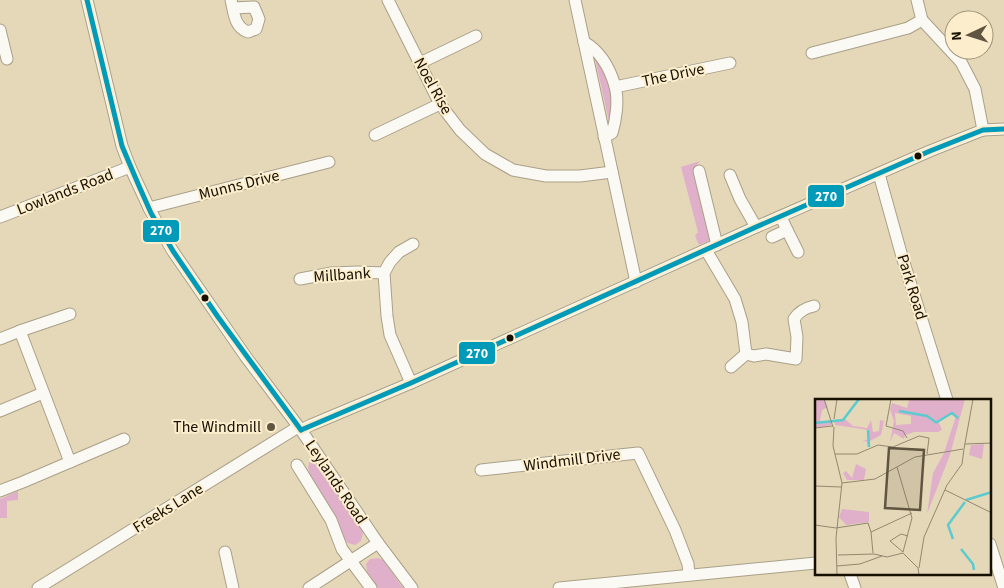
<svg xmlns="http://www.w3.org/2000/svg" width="1004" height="588" viewBox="0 0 1004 588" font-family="'Source Sans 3',sans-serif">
<rect width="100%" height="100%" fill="#e5d8b8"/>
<g fill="#e0b0ca">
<path d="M 594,54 C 610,74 615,101 610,126 Z"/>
<path d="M 700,161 L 693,170 L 711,240 L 699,245 L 695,236 L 698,232 L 681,167 Z"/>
<path d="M 311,459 L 359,525 L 363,533 L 361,541 L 355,545 L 348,543 L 343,538 L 310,475 L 308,468 L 310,460 Z"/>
<path d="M 18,491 L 18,500 L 7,501 L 7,518 L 0,518 L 0,499 Z"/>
<path d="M 378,558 L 383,560 L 403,588 L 378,588 L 367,571 L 366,564 L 370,559 Z"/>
</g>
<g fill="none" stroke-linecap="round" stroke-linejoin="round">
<defs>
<g id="minor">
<path d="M 87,0 L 122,146 L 130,167 L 149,208 L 172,250 L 246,357 L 301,430 L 378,543 L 412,588"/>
<path d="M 231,0 C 234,12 234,27 248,32 L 256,29 L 259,19 L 254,7 L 233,8"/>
<path d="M 388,0 L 440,104 L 460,130 L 485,154 L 513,170 L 546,176 L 580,176 L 612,172"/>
<path d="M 575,0 L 636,282"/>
<path d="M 917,0 L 922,20 L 961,62 L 975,89 L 983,130"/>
<path d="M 0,30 L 7,59"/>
<path d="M 584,42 C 600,51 610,69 615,86 C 619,100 616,120 612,133 L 604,137"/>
<path d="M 812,53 L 908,28 L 922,20"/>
<path d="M 420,63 L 476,36"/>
<path d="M 615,87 L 730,63"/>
<path d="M 375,135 L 440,104"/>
<path d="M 699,171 L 717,245"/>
<path d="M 879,174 L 901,253 L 947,400"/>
<path d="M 730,175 L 740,199 L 756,227"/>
<path d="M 149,208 L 329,162"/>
<path d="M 0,217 L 130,167"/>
<path d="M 787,230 L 798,252"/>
<path d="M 772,237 L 787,230 L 781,217"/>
<path d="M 706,250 L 735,299 L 742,322 L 746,354 L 754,356 L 766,354 L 796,359 L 797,337 L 794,319 C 799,311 805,308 814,306"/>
<path d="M 300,279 L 332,273 L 358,272 L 384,273"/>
<path d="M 20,331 L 70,314"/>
<path d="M 0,339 L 20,331 L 70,462"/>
<path d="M 731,367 L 746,354"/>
<path d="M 411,383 L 390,335 L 387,316 L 384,273 L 390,262 L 399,252 L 413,244"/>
<path d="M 0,411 L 43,393"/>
<path d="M 301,430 L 311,425 L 411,383 L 756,227 L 930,151 L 983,130 L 1004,129"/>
<path d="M 297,465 L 331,520 L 342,549 L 371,588"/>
<path d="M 481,470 L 638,453 L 675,530 L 688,564 L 689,575"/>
<path d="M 0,491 L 23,482 L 124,439"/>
<path d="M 990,544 L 1004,588"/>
<path d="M 225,552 L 233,588"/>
<path d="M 850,574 L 855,588"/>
<path d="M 38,588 L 298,427"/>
<path d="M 309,588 L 378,543"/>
<path d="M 559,588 L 816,563"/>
</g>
</defs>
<use href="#minor" stroke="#aaa088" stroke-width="13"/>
<use href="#minor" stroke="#fbf9f4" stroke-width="11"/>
<defs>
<g id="bus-1">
<path d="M 87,0 L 122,146 L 139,186 L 151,213 L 173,251 L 218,317 L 301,430"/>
<path d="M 301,430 L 411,383 L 756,227 L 930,151 L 983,130 L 1004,129"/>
</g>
</defs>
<use href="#bus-1" stroke="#fceecc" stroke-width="9"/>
<use href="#bus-1" stroke="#029ab9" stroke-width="5"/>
</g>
<g fill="#170f00" stroke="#fceecc" stroke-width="2">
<circle cx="918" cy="156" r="4.5"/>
<circle cx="205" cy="298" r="4.5"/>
<circle cx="510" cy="338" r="4.5"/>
</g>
<circle fill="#5f5540" stroke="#fceecc" stroke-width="2" cx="271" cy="427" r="5"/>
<g text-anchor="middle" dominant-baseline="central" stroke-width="4" stroke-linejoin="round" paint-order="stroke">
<g font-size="16" fill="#170f00" stroke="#fceecc">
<text transform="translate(673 75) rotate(-12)">The Drive</text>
<text transform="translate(433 86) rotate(61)">Noel Rise</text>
<text transform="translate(239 185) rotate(-14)">Munns Drive</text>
<text transform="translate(65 192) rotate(-21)">Lowlands Road</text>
<text transform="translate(342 275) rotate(-4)">Millbank</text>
<text transform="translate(912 287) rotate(73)">Park Road</text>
<text transform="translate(572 460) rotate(-7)">Windmill Drive</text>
<text transform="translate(336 482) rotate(56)">Leylands Road</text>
<text transform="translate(168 508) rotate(-32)">Freeks Lane</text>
</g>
<g font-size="16" fill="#170f00" stroke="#fceecc" text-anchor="end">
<text x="261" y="427">The Windmill</text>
</g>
</g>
<g transform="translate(815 399)">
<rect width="176" height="176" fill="#e5d8b8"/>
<path d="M 0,0 L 9,0 L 13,8 L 7,11 L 5,22 L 16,22 L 16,26 L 0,29 ZM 91,0 L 150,0 L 135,56 L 112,115 L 118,74 L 129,54 L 141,17 L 137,15 L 123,21 L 127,31 L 123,33 L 99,33 L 90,36 L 89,40 L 79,34 L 75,43 L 79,22 L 75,10 L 77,4 L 92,9 L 94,1 ZM 80,14 L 96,17 L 96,25 L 81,26 ZM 30,20 L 38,27 L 52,29 L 56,21 L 58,33 L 64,32 L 65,21 L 69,22 L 66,36 L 55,42 L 54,48 L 51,42 L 46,43 L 53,40 L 53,31 L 20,26 L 20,23 ZM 169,45 L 167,60 L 154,56 L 156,46 ZM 41,65 L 51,70 L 49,81 L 32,81 L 28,74 L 31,72 L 37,79 ZM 27,110 L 54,113 L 54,123 L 31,126 L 24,118 Z" fill="#e0b0ca" fill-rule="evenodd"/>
<path fill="none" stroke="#5bcbcf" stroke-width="2.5" d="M 84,12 L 112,17 L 122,24M 122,23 L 137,14 L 143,19M 0,24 L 28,21 L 44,0M 53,31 L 54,48M 151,101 L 177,93M 138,140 L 133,126 L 150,103M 146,150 L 158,165 L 159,171"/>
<path fill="none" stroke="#93886e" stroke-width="1" d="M 9,0 L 18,28M 76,0 L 71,27 L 88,32 L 92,39M 19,20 L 22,0M 19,28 L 18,47 L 27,84 L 21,139 L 22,176M 0,29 L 17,27M 150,45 L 177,44M 149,50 L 158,0M 20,55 L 42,55 L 63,46 L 78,48 L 104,37 L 114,39 L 112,55M 82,68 L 97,119 L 88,153 L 75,142 L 86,135 L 93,137M 27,84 L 60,80 L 100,58 L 148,50M 0,87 L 26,88M 130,91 L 177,114M 0,126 L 21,129 L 53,124 L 56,133M 56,133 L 97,114M 56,133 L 58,154M 59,155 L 72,158 L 88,154 L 103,169 L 104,176M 23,156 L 59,155M 22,167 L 45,165 L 67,157M 104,169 L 109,138 L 132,86 L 147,65 L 149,50"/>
<path fill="#5f5540" fill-opacity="0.15" stroke="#5f5540" stroke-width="2.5" d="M 74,49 L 109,51 L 105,111 L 70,109 Z"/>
<rect width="176" height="176" fill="none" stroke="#170f00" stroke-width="2.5"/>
</g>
<g stroke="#fceecc" stroke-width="2">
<rect x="807" y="184" width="38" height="24" rx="5" fill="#029ab9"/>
<rect x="142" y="219" width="38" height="24" rx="5" fill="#029ab9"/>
<rect x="458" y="341" width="38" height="24" rx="5" fill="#029ab9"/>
</g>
<g font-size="14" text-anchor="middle" font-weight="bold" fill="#fff">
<text x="826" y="201">270</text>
<text x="161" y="235">270</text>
<text x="477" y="358">270</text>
</g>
<g transform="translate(969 35) rotate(266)"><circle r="24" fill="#fceecc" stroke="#a0957a"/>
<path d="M0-4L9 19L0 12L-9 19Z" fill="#5f5540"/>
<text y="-8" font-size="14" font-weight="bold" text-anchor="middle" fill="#170f00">N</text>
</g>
</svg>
